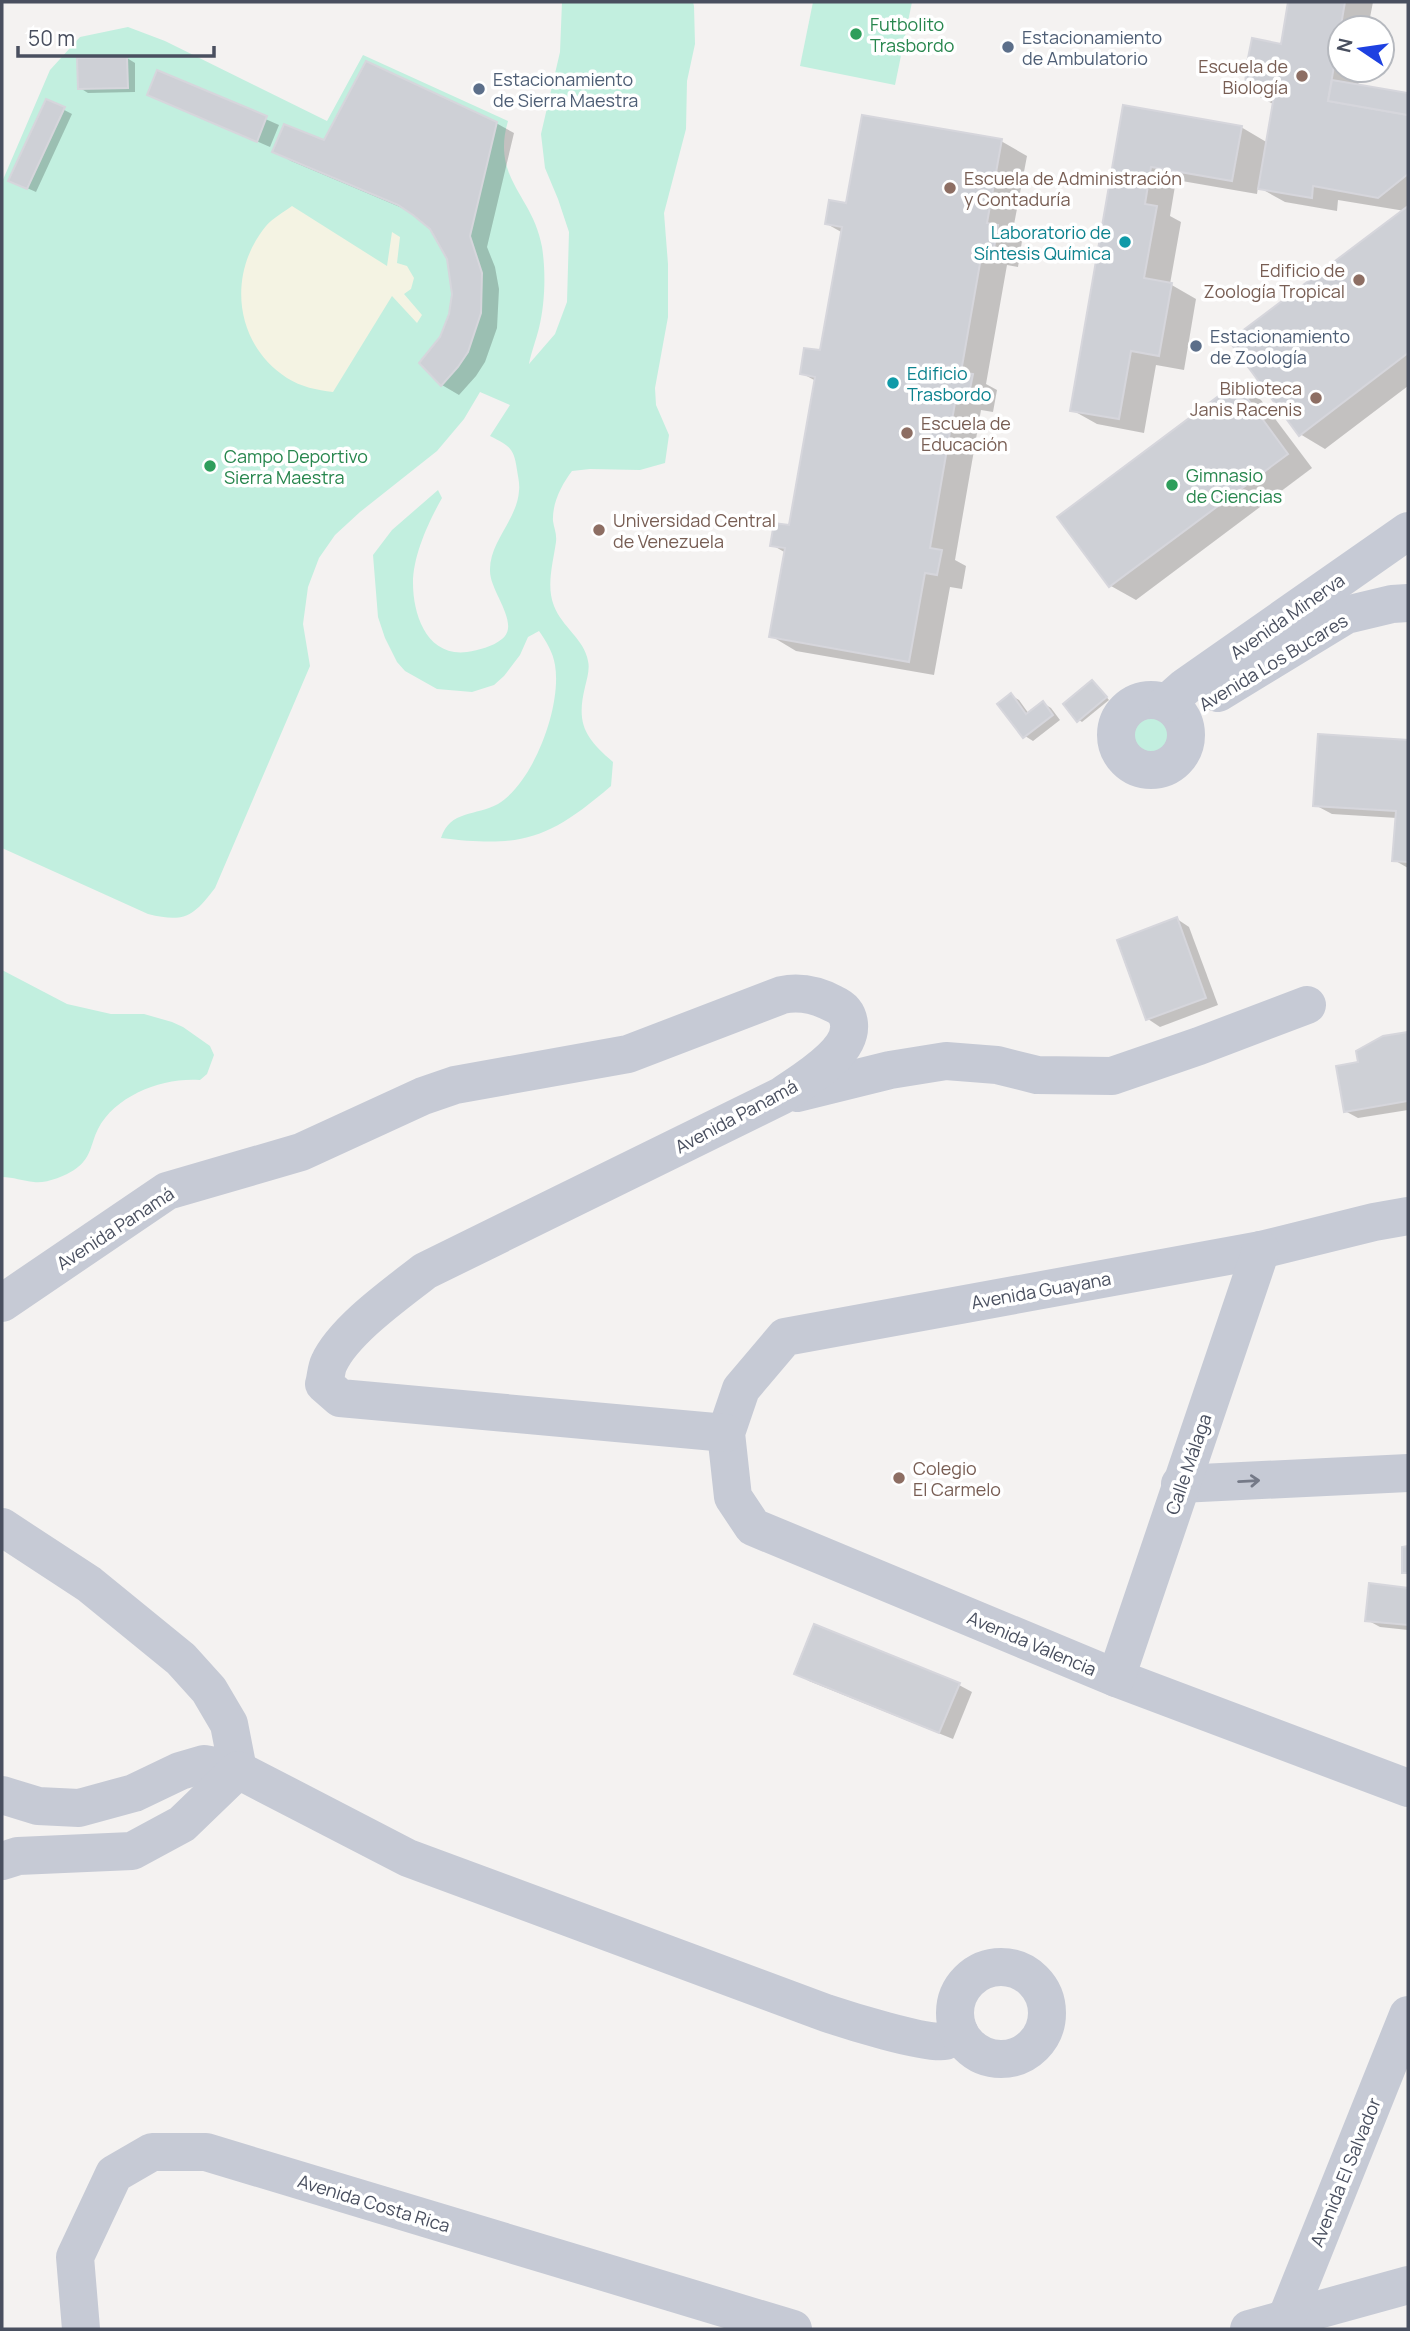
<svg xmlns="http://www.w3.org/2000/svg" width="1410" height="2331" viewBox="0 0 1410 2331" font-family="Manrope,sans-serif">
<rect width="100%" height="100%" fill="#f4f2f1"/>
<g fill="#c2efdf">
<path d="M 562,2 L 693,2 L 694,6 L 695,44 L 687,81 L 686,129 L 664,213 L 668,264 L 668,317 L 655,388 L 656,405 L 669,435 L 665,463 L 640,470 L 590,469 L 572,471 C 562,484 552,503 553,521 C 554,528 557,534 556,542 C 553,563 546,586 554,606 C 562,627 584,639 588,661 C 590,669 587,679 585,687 C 576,724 585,738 613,762 L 611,786 C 549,839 523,848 441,838 C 450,810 476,816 498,804 C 534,782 562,706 555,665 C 553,652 546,641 539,631 L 528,637 L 520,655 L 504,676 L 494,685 L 472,692 L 437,689 L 405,671 L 397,662 L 385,638 L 378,617 L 373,555 L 392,530 L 438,490 L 442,498 C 429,521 413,555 413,583 C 413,615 427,657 467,652 C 479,650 492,647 502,639 C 521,624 490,592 490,571 C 489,542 517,520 519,491 C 520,484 518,477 517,470 C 514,447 509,446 490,436 L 510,405 L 480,392 L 464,419 L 437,451 L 360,512 L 335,535 L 319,558 L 308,587 L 303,624 L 310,666 L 215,888 C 193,917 184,923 148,914 L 2,848 L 2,182 L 50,70 L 80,37 L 128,27 L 165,41 L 327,121 L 363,55 L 508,121 C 491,179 533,195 542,247 C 546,272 545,304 539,328 C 536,340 531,353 529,364 L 555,334 L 567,302 L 569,232 L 558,199 L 545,168 L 541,134 L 560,52 Z"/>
<path d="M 813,2 L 912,2 L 895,85 L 800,66 Z"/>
<circle cx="1145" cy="737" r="23"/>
<path d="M 2,970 L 67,1004 L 111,1014 L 144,1014 L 172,1022 L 183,1027 L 210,1046 L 214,1055 L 207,1074 L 200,1080 C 164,1077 115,1095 98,1129 C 90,1145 92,1158 74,1170 C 65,1176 45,1184 34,1182 C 23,1181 13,1177 2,1177 Z"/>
</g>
<path fill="#f4f3e3" d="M 292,206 L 387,266 L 392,232 L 400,237 L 397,263 L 407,266 L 414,278 L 411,289 L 404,294 L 422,315 L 417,323 L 392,296 L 333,392 C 317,390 301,387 287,378 C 234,344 227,273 266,226 C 273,218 284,212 292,206 Z"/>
<g fill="#0003">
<path d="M 1290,2 L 1373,2 L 1368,28 L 1340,28 L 1340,70 L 1361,70 L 1358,86 L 1408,95 L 1408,386 L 1325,449 L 1300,434 L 1405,211 L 1338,200 L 1337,211 L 1285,202 L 1258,187 L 1257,194 L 1176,180 L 1170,216 L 1181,222 L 1170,284 L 1196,299 L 1184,370 L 1156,365 L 1144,433 L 1097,424 L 1072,410 L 1124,107 L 1241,127 L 1268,143 L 1275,105 L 1247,90 L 1282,46 Z"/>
<path d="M 127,58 L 135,63 L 135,92 L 88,93 L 80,88 Z"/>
<path d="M 158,72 L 279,125 L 270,147 L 149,94 Z"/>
<path d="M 47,101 L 72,114 L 36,192 L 18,184 Z"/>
<path d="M 496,123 L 514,133 L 487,247 L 495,267 L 499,289 L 497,328 L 485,362 L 476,376 L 459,395 L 442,385 L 442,338 L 451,314 L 454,294 L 448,258 L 431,228 L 414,213 L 291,161 L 274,151 L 324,143 Z"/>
<path d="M 1001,141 L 1027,156 L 1012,235 L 1022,241 L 1018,267 L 1007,265 L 986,384 L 997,390 L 993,412 L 981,410 L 955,560 L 966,566 L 962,589 L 950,587 L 934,675 L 796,651 L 771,636 L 786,553 L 772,545 L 790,527 L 816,381 L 801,373 L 821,352 L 843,233 L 827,224 L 848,205 Z"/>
<path d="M 1236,385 L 1261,400 L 1312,468 L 1136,600 L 1111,586 Z"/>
<path d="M 1093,682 L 1109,700 L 1082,722 L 1079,720 Z"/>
<path d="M 1011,695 L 1019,700 L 1029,714 L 1043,703 L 1051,708 L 1060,720 L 1033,741 L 1025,736 Z"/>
<path d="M 1320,736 L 1408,742 L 1408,868 L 1394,860 L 1397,818 L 1332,814 L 1315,805 Z"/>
<path d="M 1177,919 L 1189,927 L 1218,1005 L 1160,1027 L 1148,1019 Z"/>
<path d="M 1408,1034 L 1408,1110 L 1358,1118 L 1345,1111 L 1360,1063 L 1384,1038 Z"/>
<path d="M 1371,1585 L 1408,1589 L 1408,1630 L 1380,1627 L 1367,1620 Z"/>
<path d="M 796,1673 L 959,1685 L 972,1692 L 953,1739 L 809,1681 Z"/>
</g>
<g fill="#ced0d6" stroke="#d6d6dc" stroke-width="2">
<path d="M 1288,2 L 1345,2 L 1328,101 L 1408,115 L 1408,174 L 1378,198 L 1313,186 L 1312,198 L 1258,189 L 1274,96 L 1245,91 L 1246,68 L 1252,38 L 1281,44 Z"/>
<path d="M 127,57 L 128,88 L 78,89 L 77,58 Z"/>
<path d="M 366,61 L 497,122 L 470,236 L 482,273 L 481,313 L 468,352 L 458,367 L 441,386 L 419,363 L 440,337 L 449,314 L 452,294 L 447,259 L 430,229 L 413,215 L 398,205 L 272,152 L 284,124 L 324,140 Z"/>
<path d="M 157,70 L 267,116 L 257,142 L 147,95 Z"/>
<path d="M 1332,80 L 1408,93 L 1408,115 L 1328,101 Z"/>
<path d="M 46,99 L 65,107 L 27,189 L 8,181 Z"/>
<path d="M 1123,105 L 1242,126 L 1232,181 L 1151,167 L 1145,204 L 1157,206 L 1144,278 L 1172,283 L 1159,356 L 1131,351 L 1119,419 L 1070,411 Z"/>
<path d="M 862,115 L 1002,139 L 987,223 L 998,225 L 993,254 L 982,252 L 961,372 L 973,374 L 968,399 L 956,397 L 930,548 L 942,550 L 937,575 L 925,573 L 909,662 L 769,637 L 785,548 L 770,546 L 774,523 L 789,525 L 815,377 L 800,374 L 804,348 L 820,350 L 842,227 L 825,224 L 829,200 L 846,203 Z"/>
<path d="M 1408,206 L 1408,353 L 1299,436 L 1229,341 Z"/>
<path d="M 1236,383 L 1288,454 L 1109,587 L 1057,517 Z"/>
<path d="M 1092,680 L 1107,697 L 1077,722 L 1063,704 Z"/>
<path d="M 1011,693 L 1026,714 L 1043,701 L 1053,715 L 1023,738 L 997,704 Z"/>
<path d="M 1318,734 L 1408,740 L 1408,862 L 1392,861 L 1396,811 L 1313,806 Z"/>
<path d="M 1177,917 L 1206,998 L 1146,1020 L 1117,940 Z"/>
<path d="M 1408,1032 L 1408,1101 L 1344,1112 L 1336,1066 L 1358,1062 L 1356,1051 L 1383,1036 Z"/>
<path d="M 1408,1546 L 1408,1573 L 1402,1573 L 1402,1547 Z"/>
<path d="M 1369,1583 L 1408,1588 L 1408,1625 L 1365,1621 Z"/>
<path d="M 814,1624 L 960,1683 L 939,1733 L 794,1674 Z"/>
</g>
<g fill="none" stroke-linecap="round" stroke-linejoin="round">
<g stroke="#c6cad5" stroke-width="38">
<path d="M 1218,693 L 1346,615 L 1392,604 L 1408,603"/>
<circle cx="1151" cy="735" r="35"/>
<path d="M 1167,703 L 1185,687 L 1408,531"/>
<path d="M 797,1093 L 890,1070 L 946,1061 L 997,1065 L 1037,1075 L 1112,1076 L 1199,1046 L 1307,1005"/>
<path d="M 1408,1216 L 1374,1222 L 1261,1250 L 785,1337 L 741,1389 L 726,1433 L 733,1497 L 753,1527 L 1116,1678 L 1408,1788"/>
<path d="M 2,1303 L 167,1191 L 301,1152 L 423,1096 L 455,1085 L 628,1054 L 782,995 C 801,991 817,995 834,1004 C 843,1008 848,1014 849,1024 C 852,1054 802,1081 781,1096 L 425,1271 C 397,1293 344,1330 329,1363 C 326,1369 326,1378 324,1384 L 340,1398 L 726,1433"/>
<path d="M 1180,1484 L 1408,1473"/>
<path d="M 2,1527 L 89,1584 L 181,1659 L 209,1690 L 229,1724 L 238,1770 L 204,1764 L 180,1771 L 134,1793 L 79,1808 L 38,1806 L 2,1795"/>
<path d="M 1116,1678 L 1261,1250"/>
<path d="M 2,1861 L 18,1856 L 132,1851 L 182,1824 L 238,1770 L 408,1858 L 826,2013 C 847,2020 926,2045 945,2041 C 949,2039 955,2035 959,2032"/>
<circle cx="1001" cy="2013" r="46"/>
<path d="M 81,2329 L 75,2257 L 114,2174 L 152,2152 L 206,2152 L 793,2329"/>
<path d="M 1249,2329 L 1408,2285"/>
<path d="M 1282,2329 L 1408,2015"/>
</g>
</g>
<defs><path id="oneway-shaft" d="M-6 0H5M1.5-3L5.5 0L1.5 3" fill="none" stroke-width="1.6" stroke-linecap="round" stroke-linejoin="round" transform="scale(1.75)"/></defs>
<use stroke="#757a88" href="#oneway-shaft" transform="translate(1249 1481) rotate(-3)"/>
<g fill="#2e9e5b" stroke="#fff" stroke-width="2.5">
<circle cx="856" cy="34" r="7"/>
<circle cx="210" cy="466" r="7"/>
<circle cx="1172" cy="485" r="7"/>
</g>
<g fill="#5c6f8a" stroke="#fff" stroke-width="2.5">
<circle cx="1008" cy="47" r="7"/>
<circle cx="479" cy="89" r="7"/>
<circle cx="1196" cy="346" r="7"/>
</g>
<g fill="#8d6e63" stroke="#fff" stroke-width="2.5">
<circle cx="1302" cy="76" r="7"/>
<circle cx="950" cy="188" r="7"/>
<circle cx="1359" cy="280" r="7"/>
<circle cx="1316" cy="398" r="7"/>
<circle cx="907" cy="433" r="7"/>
<circle cx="599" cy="530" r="7"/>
<circle cx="899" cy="1478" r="7"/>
</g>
<g fill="#0f9aa8" stroke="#fff" stroke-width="2.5">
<circle cx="1125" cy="242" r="7"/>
<circle cx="893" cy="383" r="7"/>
</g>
<g text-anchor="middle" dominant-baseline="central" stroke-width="7" stroke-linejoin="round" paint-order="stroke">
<g font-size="18" fill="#27864d" stroke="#fff" text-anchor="start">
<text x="870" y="24">Futbolito<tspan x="870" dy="21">Trasbordo</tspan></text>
<text x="224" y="456">Campo Deportivo<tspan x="224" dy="21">Sierra Maestra</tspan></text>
<text x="1186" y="475">Gimnasio<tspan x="1186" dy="21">de Ciencias</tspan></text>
</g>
<g font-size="18" fill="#4e5e75" stroke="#fff" text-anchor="start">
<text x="1022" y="37">Estacionamiento<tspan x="1022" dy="21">de Ambulatorio</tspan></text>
<text x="493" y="79">Estacionamiento<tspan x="493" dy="21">de Sierra Maestra</tspan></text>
<text x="1210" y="336">Estacionamiento<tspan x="1210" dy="21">de Zoología</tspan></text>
</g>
<g font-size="18" fill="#785e54" stroke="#fff" text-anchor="start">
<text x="1288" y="66" text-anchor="end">Escuela de<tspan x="1288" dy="21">Biología</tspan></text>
<text x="964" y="178">Escuela de Administración<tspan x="964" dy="21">y Contaduría</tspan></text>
<text x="1345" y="270" text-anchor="end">Edificio de<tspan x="1345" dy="21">Zoología Tropical</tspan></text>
<text x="1302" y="388" text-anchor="end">Biblioteca<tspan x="1302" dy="21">Janis Racenis</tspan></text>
<text x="921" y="423">Escuela de<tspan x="921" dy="21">Educación</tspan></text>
<text x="613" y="520">Universidad Central<tspan x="613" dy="21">de Venezuela</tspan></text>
<text x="913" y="1468">Colegio<tspan x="913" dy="21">El Carmelo</tspan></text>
</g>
<g font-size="18" fill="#0d838f" stroke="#fff" text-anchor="end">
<text x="1111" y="232">Laboratorio de<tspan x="1111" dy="21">Síntesis Química</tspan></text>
<text x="907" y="373" text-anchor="start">Edificio<tspan x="907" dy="21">Trasbordo</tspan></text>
</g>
<g font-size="18" fill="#494f5f" stroke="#fff">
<text transform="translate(1287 616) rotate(-35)">Avenida Minerva</text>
<text transform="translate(1273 662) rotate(-31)">Avenida Los Bucares</text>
<text transform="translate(736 1116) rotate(-28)">Avenida Panamá</text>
<text transform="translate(115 1228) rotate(-33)">Avenida Panamá</text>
<text transform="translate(1041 1290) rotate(-10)">Avenida Guayana</text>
<text transform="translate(1188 1464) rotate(-71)">Calle Málaga</text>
<text transform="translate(1032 1643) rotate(23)">Avenida Valencia</text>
<text transform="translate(1345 2172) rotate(-68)">Avenida El Salvador</text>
<text transform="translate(374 2203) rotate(17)">Avenida Costa Rica</text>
</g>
</g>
<rect width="1410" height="2331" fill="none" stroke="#494f5f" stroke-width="7"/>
<g transform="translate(1361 49) rotate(283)"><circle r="33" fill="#ffffff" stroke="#b6b9bf" stroke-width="2"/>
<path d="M0-5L12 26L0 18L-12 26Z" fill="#1e41e1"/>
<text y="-10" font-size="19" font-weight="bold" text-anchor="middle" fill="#494f5f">N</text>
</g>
<path d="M18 46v10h196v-10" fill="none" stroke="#494f5f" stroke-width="3.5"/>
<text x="28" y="46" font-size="21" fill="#494f5f" stroke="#ffffff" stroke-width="5" paint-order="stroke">50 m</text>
</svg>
